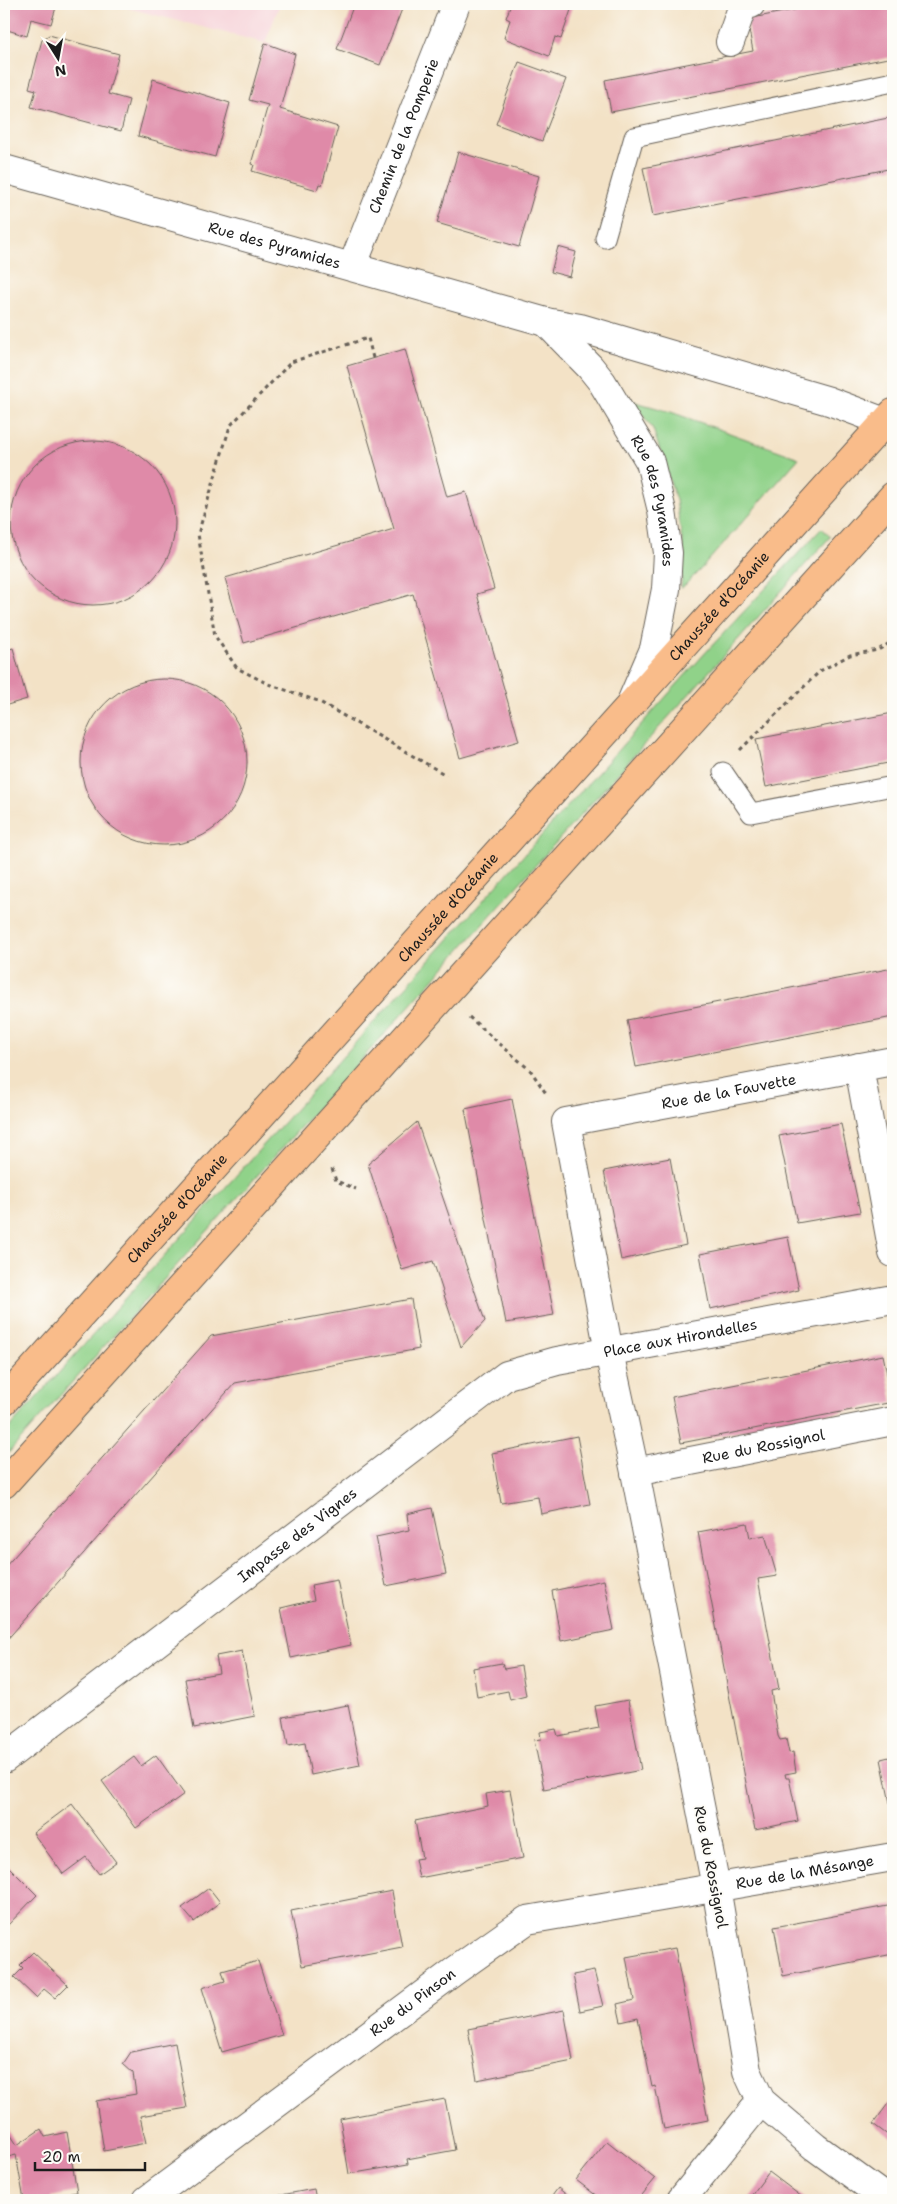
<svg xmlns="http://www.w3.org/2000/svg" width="897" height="2204" viewBox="0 0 897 2204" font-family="'Shantell Sans',sans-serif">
<rect width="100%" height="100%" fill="#fdfcf7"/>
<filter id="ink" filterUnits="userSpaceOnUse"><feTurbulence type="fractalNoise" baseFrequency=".02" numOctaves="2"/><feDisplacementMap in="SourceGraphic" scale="10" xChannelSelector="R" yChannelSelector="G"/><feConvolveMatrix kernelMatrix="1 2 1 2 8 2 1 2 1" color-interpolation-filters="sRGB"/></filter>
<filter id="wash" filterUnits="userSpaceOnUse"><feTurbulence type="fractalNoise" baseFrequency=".0096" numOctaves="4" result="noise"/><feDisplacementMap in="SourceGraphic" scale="20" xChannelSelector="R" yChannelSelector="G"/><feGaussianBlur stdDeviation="1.12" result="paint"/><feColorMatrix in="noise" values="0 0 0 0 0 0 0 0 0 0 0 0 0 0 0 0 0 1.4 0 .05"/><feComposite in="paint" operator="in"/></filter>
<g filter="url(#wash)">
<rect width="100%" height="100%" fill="#f3e2c6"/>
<path fill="#f6cfd7" d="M 112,4 L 280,4 L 265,43 Z"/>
<g fill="#90d289" stroke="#567752">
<path d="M 632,401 L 671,412 L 799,458 L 700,570 L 681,589 L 684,553 L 676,500 L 653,429 Z"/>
<path d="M 822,528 L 830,537 L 4,1458 L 4,1434 L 707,651 Z"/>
</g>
<g id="blocks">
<g fill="#df8aa8">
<path d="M 4,4 L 57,4 L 51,24 L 31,19 L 27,36 L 4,29 Z"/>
<path d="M 354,4 L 404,4 L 380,65 L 337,49 Z"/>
<path d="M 511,4 L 573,4 L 561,39 L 555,37 L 549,56 L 504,38 L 510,20 L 506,18 Z"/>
<path d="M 825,4 L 893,4 L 893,57 L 611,112 L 605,80 L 753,51 L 747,19 Z"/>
<path d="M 49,35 L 119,54 L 108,94 L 129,100 L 121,131 L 31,107 L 36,90 L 29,88 L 42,40 Z"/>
<path d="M 265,43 L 295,54 L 280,109 L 338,127 L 323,182 L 322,185 L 319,184 L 317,190 L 252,171 L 254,165 L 251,164 L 268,105 L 249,100 Z"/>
<path d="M 519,62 L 566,79 L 542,141 L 496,124 Z"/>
<path d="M 153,79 L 230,103 L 215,157 L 138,136 Z"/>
<path d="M 893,117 L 893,168 L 653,216 L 643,168 Z"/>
<path d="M 458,152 L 539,176 L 519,247 L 437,223 Z"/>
<path d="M 558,247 L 576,252 L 570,277 L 551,272 Z"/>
<path d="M 405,349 L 447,497 L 466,492 L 494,589 L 477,594 L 519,741 L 460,758 L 413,594 L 244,643 L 225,578 L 394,529 L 347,366 Z"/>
<circle cx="93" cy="523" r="82"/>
<path d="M 13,648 L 27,699 L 4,706 L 4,651 Z"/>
<circle cx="164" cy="762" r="83"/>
<path d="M 893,713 L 893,762 L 766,787 L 756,739 Z"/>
<path d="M 893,968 L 893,1017 L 636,1067 L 627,1020 Z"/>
<path d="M 512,1099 L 554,1315 L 506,1323 L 465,1109 Z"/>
<path d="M 417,1122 L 485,1321 L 461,1347 L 433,1261 L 402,1270 L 368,1164 Z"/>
<path d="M 841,1124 L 860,1212 L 797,1223 L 779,1136 Z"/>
<path d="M 670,1158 L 686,1245 L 621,1260 L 604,1171 Z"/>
<path d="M 788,1237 L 799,1290 L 710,1309 L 700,1254 Z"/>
<path d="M 411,1299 L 419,1349 L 235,1383 L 4,1643 L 4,1568 L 211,1336 Z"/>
<path d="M 883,1355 L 893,1402 L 681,1443 L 672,1397 Z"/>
<path d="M 577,1436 L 590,1504 L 541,1514 L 538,1497 L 501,1503 L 492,1453 Z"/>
<path d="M 432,1508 L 446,1574 L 386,1586 L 376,1537 L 409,1530 L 407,1514 Z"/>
<path d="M 747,1523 L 750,1538 L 765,1535 L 777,1576 L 758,1579 L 779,1689 L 771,1691 L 778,1736 L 780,1740 L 786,1739 L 789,1753 L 793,1752 L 796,1772 L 785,1774 L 786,1778 L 789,1778 L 798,1821 L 755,1830 L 698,1532 Z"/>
<path d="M 337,1580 L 351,1645 L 291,1658 L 281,1608 L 314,1600 L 311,1585 Z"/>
<path d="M 604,1580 L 614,1630 L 561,1641 L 552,1591 Z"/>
<path d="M 242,1651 L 255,1716 L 194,1728 L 185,1679 L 219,1673 L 216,1656 Z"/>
<path d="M 502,1663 L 504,1669 L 521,1666 L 526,1696 L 510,1700 L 508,1691 L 477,1697 L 473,1668 Z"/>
<path d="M 628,1700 L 641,1770 L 544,1789 L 534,1740 L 541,1739 L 540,1732 L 556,1729 L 558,1736 L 599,1728 L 595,1706 Z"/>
<path d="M 348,1705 L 360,1765 L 311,1775 L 305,1743 L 288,1746 L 283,1717 Z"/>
<path d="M 156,1755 L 184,1794 L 136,1828 L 102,1781 L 134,1757 L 141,1766 Z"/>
<path d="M 893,1756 L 893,1803 L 890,1803 L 881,1759 Z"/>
<path d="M 510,1790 L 523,1858 L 419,1878 L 415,1859 L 422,1858 L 415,1821 L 488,1806 L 486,1794 Z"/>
<path d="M 72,1804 L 116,1862 L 99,1874 L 86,1857 L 63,1874 L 33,1833 Z"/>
<path d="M 4,1862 L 37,1895 L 5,1928 L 4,1927 Z"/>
<path d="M 209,1888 L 220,1902 L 194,1922 L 182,1908 Z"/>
<path d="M 392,1891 L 402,1947 L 302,1966 L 291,1911 Z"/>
<path d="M 893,1905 L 893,1954 L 783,1976 L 774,1927 Z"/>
<path d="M 675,1948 L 708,2120 L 664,2129 L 655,2086 L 652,2087 L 638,2018 L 621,2022 L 617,2004 L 634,2000 L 626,1957 Z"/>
<path d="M 33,1952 L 68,1985 L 55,1998 L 44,1989 L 36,1998 L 14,1977 L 23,1968 L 20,1965 Z"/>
<path d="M 258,1961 L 282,2035 L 222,2052 L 202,1988 L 225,1981 L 222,1971 Z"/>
<path d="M 594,1971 L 603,2006 L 580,2011 L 573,1975 Z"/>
<path d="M 564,2010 L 573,2061 L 477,2080 L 468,2029 Z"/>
<path d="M 175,2043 L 187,2108 L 140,2116 L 146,2143 L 104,2151 L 96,2101 L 136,2094 L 133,2073 L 123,2064 L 131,2052 Z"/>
<path d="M 893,2097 L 893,2139 L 873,2124 Z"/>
<path d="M 445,2099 L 455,2150 L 407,2159 L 408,2164 L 349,2174 L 340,2119 Z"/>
<path d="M 4,2124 L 17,2145 L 41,2129 L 45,2137 L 67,2132 L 77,2192 L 51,2197 L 51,2200 L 24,2200 L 16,2155 L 4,2158 Z"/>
<path d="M 607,2141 L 655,2179 L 638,2200 L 602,2200 L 576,2180 Z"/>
<path d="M 769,2172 L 806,2200 L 748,2200 Z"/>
<path d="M 558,2188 L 573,2200 L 549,2200 Z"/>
<path d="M 314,2189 L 316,2200 L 260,2200 L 265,2198 Z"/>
</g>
</g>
</g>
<g filter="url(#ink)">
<use href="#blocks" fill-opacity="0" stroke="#676158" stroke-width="1"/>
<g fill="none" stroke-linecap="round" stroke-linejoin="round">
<defs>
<g id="service">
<path d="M 605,238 L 634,137 L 893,82"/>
<path d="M 723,772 L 751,813 L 893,786"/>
</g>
<g id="minor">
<path d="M 730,42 L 743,5 L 751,4"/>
<path id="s1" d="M 352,267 L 456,4"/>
<path id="s2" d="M 546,322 L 590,367 L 602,382 L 650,462 L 662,511 L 668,553 L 666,589 L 654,649 L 632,700"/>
<path d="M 859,1067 L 893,1253"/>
<path id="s3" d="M 635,1472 L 893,1421"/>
<path id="s4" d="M 4,1759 L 507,1375 L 557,1361 L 893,1299"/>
<path id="s5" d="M 147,2200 L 456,1970 L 527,1920 L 893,1857"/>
<path d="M 681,2200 L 761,2101"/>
<path id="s6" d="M 888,2200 L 815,2147 L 761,2101 L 747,2071 L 716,1887 L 635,1472 L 609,1352 L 566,1122 L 893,1061"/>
</g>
<g id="tertiary">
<path id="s7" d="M 4,169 L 546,322 L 580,328 L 829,401 L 893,425"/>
</g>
<g id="primary">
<path id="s8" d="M 4,1401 L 893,413"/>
<path d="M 4,1484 L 893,496"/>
</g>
</defs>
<use href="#service" stroke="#676158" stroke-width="21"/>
<use href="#minor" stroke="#676158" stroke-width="30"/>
<use href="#tertiary" stroke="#676158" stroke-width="30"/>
<use href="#primary" stroke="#676158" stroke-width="30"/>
<g stroke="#676158" stroke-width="3" stroke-dasharray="4 4" stroke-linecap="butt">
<path d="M 373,358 L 368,338 L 291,362 L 230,426 L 198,534 L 215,636 L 237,668 L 268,684 L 318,701 L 446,775"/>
<path d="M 740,750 L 820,671 L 850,655 L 878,650 L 893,641"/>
<path d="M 469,1017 L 531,1071 L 547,1095"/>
<path d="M 332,1169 L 336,1181 L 356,1189"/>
</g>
<use href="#service" stroke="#fff" stroke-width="19"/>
<use href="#minor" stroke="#fff" stroke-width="28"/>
<use href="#tertiary" stroke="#fff" stroke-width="28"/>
<use href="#primary" stroke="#f9bc8a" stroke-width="28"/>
</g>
</g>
<g text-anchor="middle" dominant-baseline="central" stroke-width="4" stroke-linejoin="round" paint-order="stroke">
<g font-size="15" fill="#1c1c1c" stroke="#fdfcf7">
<text stroke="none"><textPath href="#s1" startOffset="141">Chemin de la Pomperie</textPath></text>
<text stroke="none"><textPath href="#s7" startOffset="281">Rue des Pyramides</textPath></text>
<text stroke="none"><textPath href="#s2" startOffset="214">Rue des Pyramides</textPath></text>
<text stroke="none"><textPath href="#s8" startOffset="1069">Chaussée d'Océanie</textPath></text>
<text stroke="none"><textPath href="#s8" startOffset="664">Chaussée d'Océanie</textPath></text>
<text stroke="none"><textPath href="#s6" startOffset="1326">Rue de la Fauvette</textPath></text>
<text stroke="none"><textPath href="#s8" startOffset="259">Chaussée d'Océanie</textPath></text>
<text stroke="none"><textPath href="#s4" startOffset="810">Place aux Hirondelles</textPath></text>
<text stroke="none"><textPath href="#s3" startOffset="131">Rue du Rossignol</textPath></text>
<text stroke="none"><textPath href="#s4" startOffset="369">Impasse des Vignes</textPath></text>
<text transform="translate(711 1867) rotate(79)">Rue du Rossignol</text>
<text stroke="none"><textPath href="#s5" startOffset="754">Rue de la Mésange</textPath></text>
<text stroke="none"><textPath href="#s5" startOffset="331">Rue du Pinson</textPath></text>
</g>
</g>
<rect width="897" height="2204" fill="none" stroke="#fdfcf7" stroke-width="20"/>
<g transform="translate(58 58) rotate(169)" stroke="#fdfcf7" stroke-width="4" paint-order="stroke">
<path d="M0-4L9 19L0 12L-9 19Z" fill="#1c1c1c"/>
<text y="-8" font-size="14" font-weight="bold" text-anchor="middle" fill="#1c1c1c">N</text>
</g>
<path d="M35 2162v8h110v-8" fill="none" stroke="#1c1c1c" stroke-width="2.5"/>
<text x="42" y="2162" font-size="15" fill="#1c1c1c" stroke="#fdfcf7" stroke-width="4" paint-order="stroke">20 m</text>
</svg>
